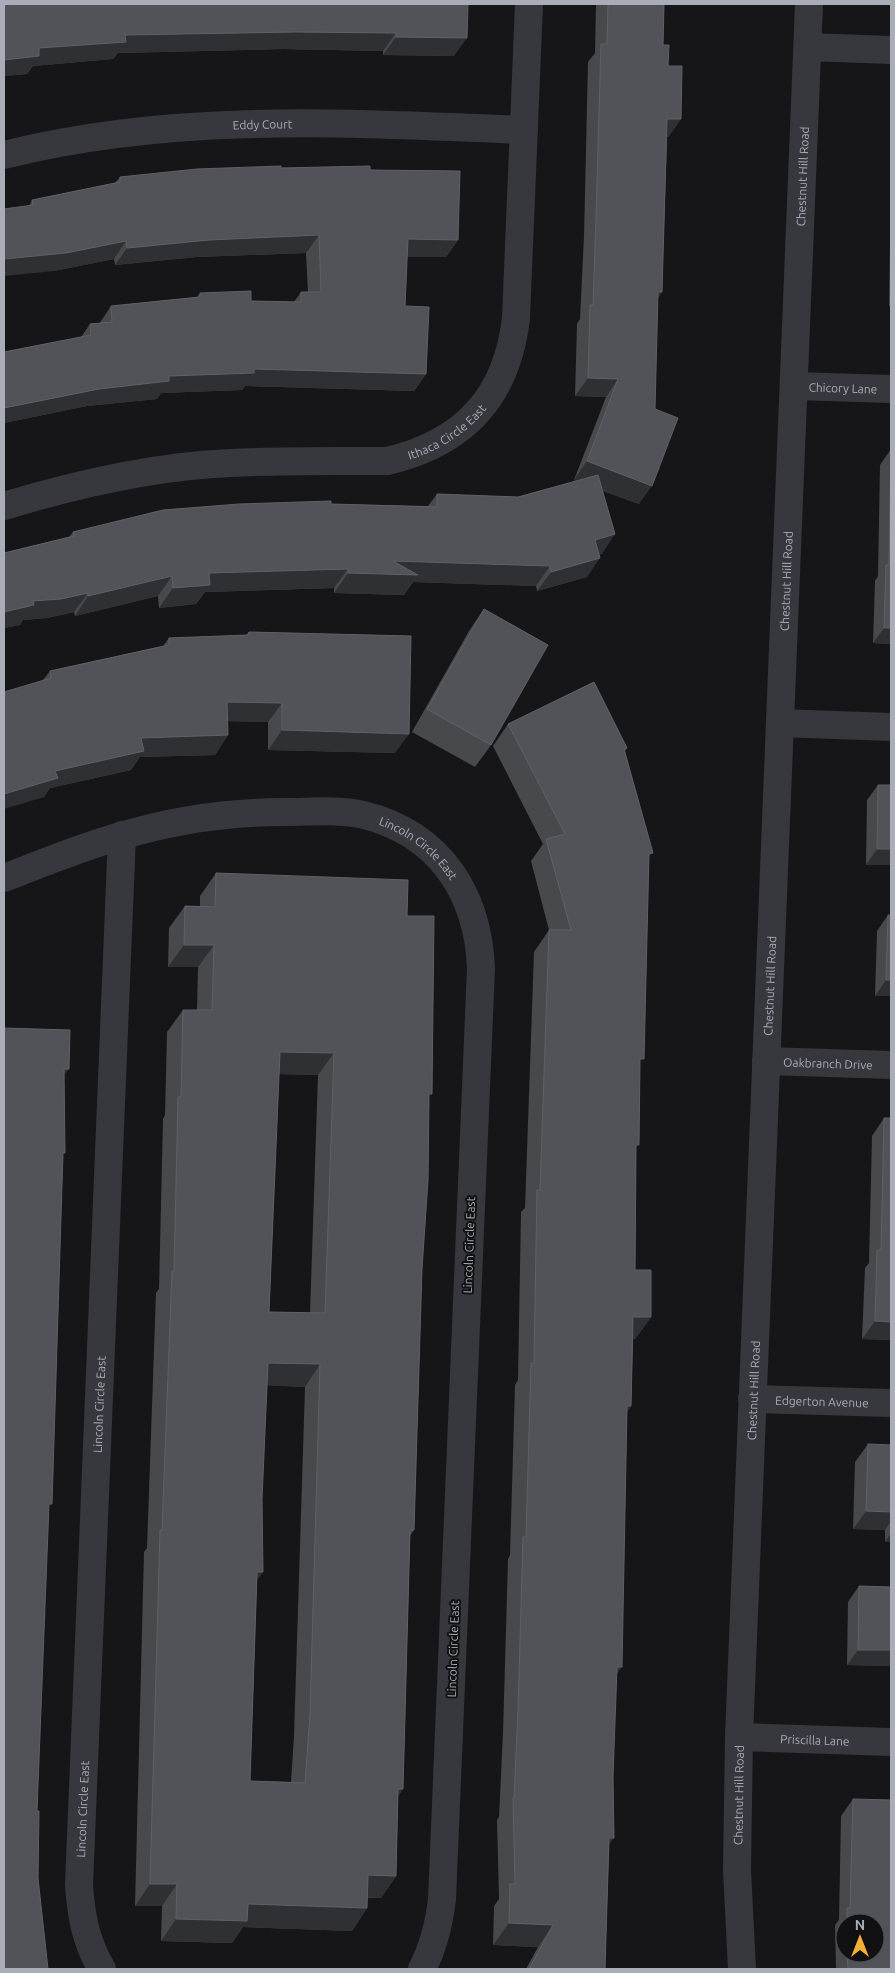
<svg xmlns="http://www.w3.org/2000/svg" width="895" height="1973" viewBox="0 0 895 1973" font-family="Ubuntu,sans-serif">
<rect width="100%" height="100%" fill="#161618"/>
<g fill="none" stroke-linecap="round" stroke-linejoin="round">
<g stroke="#37383d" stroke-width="28">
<path d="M 808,47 L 891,50"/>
<path id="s1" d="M 4,155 C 174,112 351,123 524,130"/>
<path id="s2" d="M 794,386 L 891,389"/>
<path id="s3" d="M 4,506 C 77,484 154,466 231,463 C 283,460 335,461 387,461 C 464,443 507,397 516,318 L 529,4"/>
<path d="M 780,723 L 891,727"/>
<path id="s4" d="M 4,878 C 43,863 81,847 121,836 C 174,820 230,812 285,812 C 311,812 339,809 364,815 C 440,834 478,894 481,968 L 442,1899 C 439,1925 434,1946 422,1969"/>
<path id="s5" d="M 766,1061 L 891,1065"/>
<path id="s6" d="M 752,1399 L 891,1403"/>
<path id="s7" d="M 739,1737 L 891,1742"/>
<path id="s8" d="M 102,1969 C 86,1943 81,1915 79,1885 L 122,835"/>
<path id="s9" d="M 742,1969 L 737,1870 L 739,1737 L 809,4"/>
</g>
</g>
<g fill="#47494d" fill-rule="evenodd">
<path d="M 468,4 L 454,56 L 383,55 L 383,51 L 283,49 L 118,53 L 113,59 L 33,66 L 27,74 L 4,76 L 4,5 Z"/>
<path d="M 596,4 L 664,4 L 663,45 L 681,119 L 668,137 L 667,137 L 662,292 L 657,299 L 639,504 L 603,491 L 602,554 L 599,554 L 587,577 L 537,591 L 536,586 L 413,582 L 404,595 L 334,593 L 334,588 L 205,592 L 196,604 L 159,608 L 158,596 L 75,616 L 74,612 L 47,618 L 23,620 L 20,625 L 4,628 L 4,553 L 69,537 L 73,532 L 331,504 L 428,506 L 437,494 L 518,497 L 576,481 L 574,480 L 606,397 L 575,396 L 577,324 L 580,319 L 584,236 L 588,62 L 595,53 Z"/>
<path d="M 281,168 L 370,170 L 458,240 L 446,257 L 407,257 L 405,306 L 426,374 L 414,391 L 245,386 L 242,390 L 161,393 L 157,399 L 87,406 L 4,423 L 4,352 L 81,337 L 90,324 L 99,324 L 111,306 L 197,297 L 200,293 L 251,301 L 294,302 L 301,292 L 308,292 L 306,253 L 197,257 L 115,265 L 114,259 L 54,271 L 29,206 L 32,200 L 115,183 L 120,177 Z"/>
<path d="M 891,240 L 891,306 L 889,306 L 890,243 Z"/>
<path d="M 891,449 L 891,644 L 873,643 L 875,581 L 878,576 L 880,465 Z"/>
<path d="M 484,609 L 491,745 L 475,767 L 412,732 L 469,631 Z"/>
<path d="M 249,632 L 395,753 L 268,750 L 268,722 L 228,721 L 228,735 L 215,755 L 140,757 L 131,770 L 50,788 L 44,797 L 43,680 L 50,671 L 163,646 L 169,638 L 246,635 Z"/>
<path d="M 508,724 L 627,748 L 625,751 L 649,859 L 636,1149 L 635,1270 L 651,1317 L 635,1339 L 633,1339 L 631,1406 L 627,1412 L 609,1845 L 605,1968 L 608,1969 L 526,1969 L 538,1947 L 493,1945 L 494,1906 L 499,1899 L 497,1820 L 499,1817 L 503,1733 L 508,1559 L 510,1555 L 515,1385 L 518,1380 L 521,1212 L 525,1208 L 534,952 L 549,930 L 531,861 L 543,844 L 493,746 Z"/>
<path d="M 878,785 L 891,865 L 866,865 L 867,800 Z"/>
<path d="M 216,873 L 407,916 L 429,1099 L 422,1269 L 414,1530 L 410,1536 L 403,1789 L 398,1796 L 396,1876 L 381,1898 L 367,1898 L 367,1908 L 352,1931 L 243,1927 L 232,1943 L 161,1941 L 162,1906 L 135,1906 L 144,1552 L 147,1548 L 156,1293 L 159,1289 L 163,1119 L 165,1115 L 167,1032 L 183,1010 L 197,1010 L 198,967 L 168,967 L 169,928 L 185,906 L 200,906 L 200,896 ZM 279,1074 L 318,1075 L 310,1313 L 269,1312 ZM 267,1385 L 305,1387 L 294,1736 L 291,1782 L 250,1781 L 257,1581 Z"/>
<path d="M 888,915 L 891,996 L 875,996 L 877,931 Z"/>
<path d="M 884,1118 L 891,1118 L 891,1340 L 862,1339 L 865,1268 L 869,1263 L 872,1136 Z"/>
<path d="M 868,1444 L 891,1445 L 891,1542 L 885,1542 L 885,1530 L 853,1529 L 855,1462 Z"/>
<path d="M 859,1586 L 891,1587 L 891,1666 L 847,1665 L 848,1602 Z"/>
<path d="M 853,1799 L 891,1969 L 836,1969 L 835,1925 L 839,1920 L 841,1816 ZM 845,1923 L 875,1923 L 875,1953 L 845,1953 Z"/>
</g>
<g fill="#2f3033">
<path d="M 295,32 L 396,33 L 383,51 L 283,49 L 118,53 L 113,59 L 33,66 L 27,74 L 4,76 L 4,60 L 39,48 L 125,35 Z"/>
<path d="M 396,37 L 467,38 L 454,56 L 383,55 Z"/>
<path d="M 667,119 L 681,119 L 668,137 L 654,137 Z"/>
<path d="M 319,235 L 306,253 L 197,257 L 115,265 L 127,248 L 209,240 Z"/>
<path d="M 408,239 L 458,240 L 446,257 L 396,257 Z"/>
<path d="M 126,241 L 114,259 L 54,271 L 4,276 L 4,259 Z"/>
<path d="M 658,292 L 662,292 L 649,311 Z"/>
<path d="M 254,369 L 426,374 L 414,391 L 245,386 L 242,390 L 161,393 L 157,399 L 87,406 L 4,423 L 4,408 L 99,389 L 169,376 Z"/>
<path d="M 588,378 L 618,379 L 606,397 L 575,396 Z"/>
<path d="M 587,461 L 652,486 L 639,504 L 574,480 Z"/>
<path d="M 615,534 L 602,554 L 581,560 L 595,540 Z"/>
<path d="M 600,558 L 587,577 L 537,591 L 551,572 Z"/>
<path d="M 393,561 L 550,566 L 536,586 L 413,582 L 404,595 L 334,593 L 348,573 Z"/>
<path d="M 348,569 L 334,588 L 205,592 L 196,604 L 159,608 L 173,588 L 209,573 Z"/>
<path d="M 172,576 L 158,596 L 75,616 L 88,596 Z"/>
<path d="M 88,593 L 74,612 L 47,618 L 23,620 L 20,625 L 4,628 L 4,612 L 33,601 Z"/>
<path d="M 884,628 L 891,628 L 891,644 L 873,643 Z"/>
<path d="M 227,702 L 282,703 L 268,722 L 214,721 Z"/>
<path d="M 282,730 L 409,734 L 395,753 L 268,750 Z"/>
<path d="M 228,735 L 215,755 L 140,757 L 131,770 L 50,788 L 44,797 L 4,809 L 4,794 L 55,771 L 141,738 Z"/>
<path d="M 877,849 L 891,849 L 891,865 L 866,865 Z"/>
<path d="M 184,945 L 214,945 L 198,967 L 168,967 Z"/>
<path d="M 886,980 L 891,980 L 891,996 L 875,996 Z"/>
<path d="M 280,1052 L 334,1053 L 318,1075 L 264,1074 Z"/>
<path d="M 64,1069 L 69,1069 L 53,1091 Z"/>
<path d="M 633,1317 L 651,1317 L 635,1339 L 618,1339 Z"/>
<path d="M 875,1321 L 891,1322 L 891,1340 L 862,1339 Z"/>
<path d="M 268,1363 L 320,1364 L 305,1387 L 252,1385 Z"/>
<path d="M 627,1406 L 631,1406 L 616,1428 Z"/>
<path d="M 866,1511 L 891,1512 L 891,1521 L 885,1530 L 853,1529 Z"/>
<path d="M 891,1533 L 891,1542 L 885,1542 Z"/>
<path d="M 257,1572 L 263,1572 L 247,1594 Z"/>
<path d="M 858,1650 L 891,1650 L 891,1666 L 847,1665 Z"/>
<path d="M 617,1667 L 622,1667 L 606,1689 Z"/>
<path d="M 398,1789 L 403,1789 L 388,1811 Z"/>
<path d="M 609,1838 L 614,1838 L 598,1860 Z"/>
<path d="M 368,1875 L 396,1876 L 381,1898 L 353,1897 Z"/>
<path d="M 150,1884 L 177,1884 L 162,1906 L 135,1906 Z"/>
<path d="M 248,1904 L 367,1908 L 352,1931 L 243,1927 L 232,1943 L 161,1941 L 176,1919 Z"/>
<path d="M 509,1923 L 553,1925 L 538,1947 L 493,1945 Z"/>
</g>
<g fill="#525359" stroke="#5f6168" fill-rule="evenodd">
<path d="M 20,4 L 468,4 L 467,38 L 396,37 L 396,33 L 295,32 L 125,35 L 126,42 L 39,48 L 39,56 L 4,60 L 4,5 Z"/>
<path d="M 608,4 L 664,4 L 663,45 L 669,45 L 668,66 L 682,66 L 681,119 L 667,119 L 662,292 L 658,292 L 655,409 L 678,418 L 652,486 L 587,461 L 618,379 L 588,378 L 590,305 L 593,305 L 596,218 L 601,44 L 607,44 Z"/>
<path d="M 281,166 L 281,168 L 370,166 L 370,170 L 460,171 L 458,240 L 408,239 L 405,306 L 429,307 L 426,374 L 254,369 L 254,373 L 169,376 L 169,381 L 99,389 L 4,408 L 4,352 L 91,335 L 90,324 L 112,322 L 111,306 L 200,297 L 200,293 L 251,291 L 251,301 L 301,302 L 301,292 L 321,292 L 319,235 L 209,240 L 127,248 L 126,241 L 66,253 L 4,259 L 4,209 L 33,205 L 32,200 L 120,182 L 120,177 L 197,169 Z"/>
<path d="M 891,449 L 891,628 L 884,628 L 886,565 L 889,565 Z"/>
<path d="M 598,475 L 615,534 L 595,540 L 600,558 L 551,572 L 550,566 L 393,561 L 418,575 L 348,573 L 348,569 L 209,573 L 210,585 L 173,588 L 172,576 L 88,596 L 88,593 L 61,599 L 33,601 L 34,605 L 4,612 L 4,553 L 74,536 L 73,532 L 163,510 L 239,504 L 331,501 L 331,504 L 437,507 L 437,494 L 518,497 Z"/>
<path d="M 484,609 L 548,645 L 491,745 L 427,709 Z"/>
<path d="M 249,632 L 411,636 L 409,734 L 282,730 L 282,703 L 227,702 L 228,735 L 141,738 L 144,751 L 55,771 L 58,778 L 4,794 L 4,692 L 51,678 L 50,671 L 169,645 L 169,638 L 248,635 Z"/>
<path d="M 594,682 L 627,748 L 624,749 L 653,853 L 649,854 L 644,1059 L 640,1059 L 639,1145 L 636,1145 L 635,1270 L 651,1270 L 651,1317 L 633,1317 L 631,1406 L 627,1406 L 622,1667 L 617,1667 L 613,1777 L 614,1838 L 609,1838 L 605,1968 L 608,1969 L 529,1969 L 553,1925 L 509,1923 L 510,1884 L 515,1884 L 513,1798 L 514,1798 L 518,1711 L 523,1537 L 526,1537 L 531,1363 L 534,1363 L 537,1190 L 540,1190 L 549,930 L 571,930 L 546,839 L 565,834 L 508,724 Z"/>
<path d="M 878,785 L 891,785 L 891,849 L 877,849 Z"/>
<path d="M 216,873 L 408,880 L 407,916 L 434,916 L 432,1094 L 429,1094 L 428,1180 L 422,1269 L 414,1530 L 410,1530 L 403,1789 L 398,1789 L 396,1876 L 368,1875 L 367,1908 L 248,1904 L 247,1921 L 176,1919 L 177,1884 L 150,1884 L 160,1530 L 162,1530 L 172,1271 L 174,1271 L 178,1097 L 181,1097 L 183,1010 L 212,1010 L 214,945 L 184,945 L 185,906 L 215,907 ZM 280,1052 L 334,1053 L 325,1313 L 269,1312 ZM 268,1363 L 320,1364 L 310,1714 L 305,1783 L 250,1781 L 257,1572 L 263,1572 L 262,1499 Z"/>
<path d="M 888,915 L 891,915 L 891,980 L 886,980 Z"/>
<path d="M 4,1028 L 70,1030 L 69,1069 L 64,1069 L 65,1153 L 63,1153 L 52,1504 L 49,1504 L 37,1811 L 39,1811 L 38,1878 L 48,1969 L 4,1969 Z"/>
<path d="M 884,1118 L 891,1118 L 891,1322 L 875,1321 L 877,1250 L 881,1250 Z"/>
<path d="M 868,1444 L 891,1445 L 891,1512 L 866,1511 Z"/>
<path d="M 859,1586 L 891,1587 L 891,1650 L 858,1650 Z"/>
<path d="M 853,1799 L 891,1800 L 891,1969 L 848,1969 L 847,1953 L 875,1953 L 875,1923 L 847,1923 L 847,1908 L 850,1908 Z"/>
</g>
<g text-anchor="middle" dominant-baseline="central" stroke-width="4" stroke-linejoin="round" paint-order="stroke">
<g font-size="12" fill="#a8adb8" stroke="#111113">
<text stroke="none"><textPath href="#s1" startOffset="261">Eddy Court</textPath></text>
<text stroke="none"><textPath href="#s9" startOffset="1794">Chestnut Hill Road</textPath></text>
<text stroke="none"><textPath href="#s2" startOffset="49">Chicory Lane</textPath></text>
<text stroke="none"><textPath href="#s3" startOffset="455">Ithaca Circle East</textPath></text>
<text stroke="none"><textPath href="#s9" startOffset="1389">Chestnut Hill Road</textPath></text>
<text stroke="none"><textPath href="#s4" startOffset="435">Lincoln Circle East</textPath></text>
<text stroke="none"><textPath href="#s9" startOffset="984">Chestnut Hill Road</textPath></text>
<text stroke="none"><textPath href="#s5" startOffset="62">Oakbranch Drive</textPath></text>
<text transform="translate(469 1245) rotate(-88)">Lincoln Circle East</text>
<text stroke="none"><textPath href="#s9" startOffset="579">Chestnut Hill Road</textPath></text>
<text stroke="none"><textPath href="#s6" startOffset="70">Edgerton Avenue</textPath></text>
<text stroke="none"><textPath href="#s8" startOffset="569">Lincoln Circle East</textPath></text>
<text transform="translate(453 1649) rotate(-88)">Lincoln Circle East</text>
<text stroke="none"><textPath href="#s7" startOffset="76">Priscilla Lane</textPath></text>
<text stroke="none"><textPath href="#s9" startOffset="174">Chestnut Hill Road</textPath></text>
<text stroke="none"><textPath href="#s8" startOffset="164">Lincoln Circle East</textPath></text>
</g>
</g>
<rect width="895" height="1973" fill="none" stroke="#a8adb8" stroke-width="10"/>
<g transform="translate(860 1938)"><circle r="24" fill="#111113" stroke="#4d4f55"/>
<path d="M0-4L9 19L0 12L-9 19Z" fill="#f2b134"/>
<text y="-8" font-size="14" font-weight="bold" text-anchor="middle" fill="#a8adb8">N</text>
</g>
</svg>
